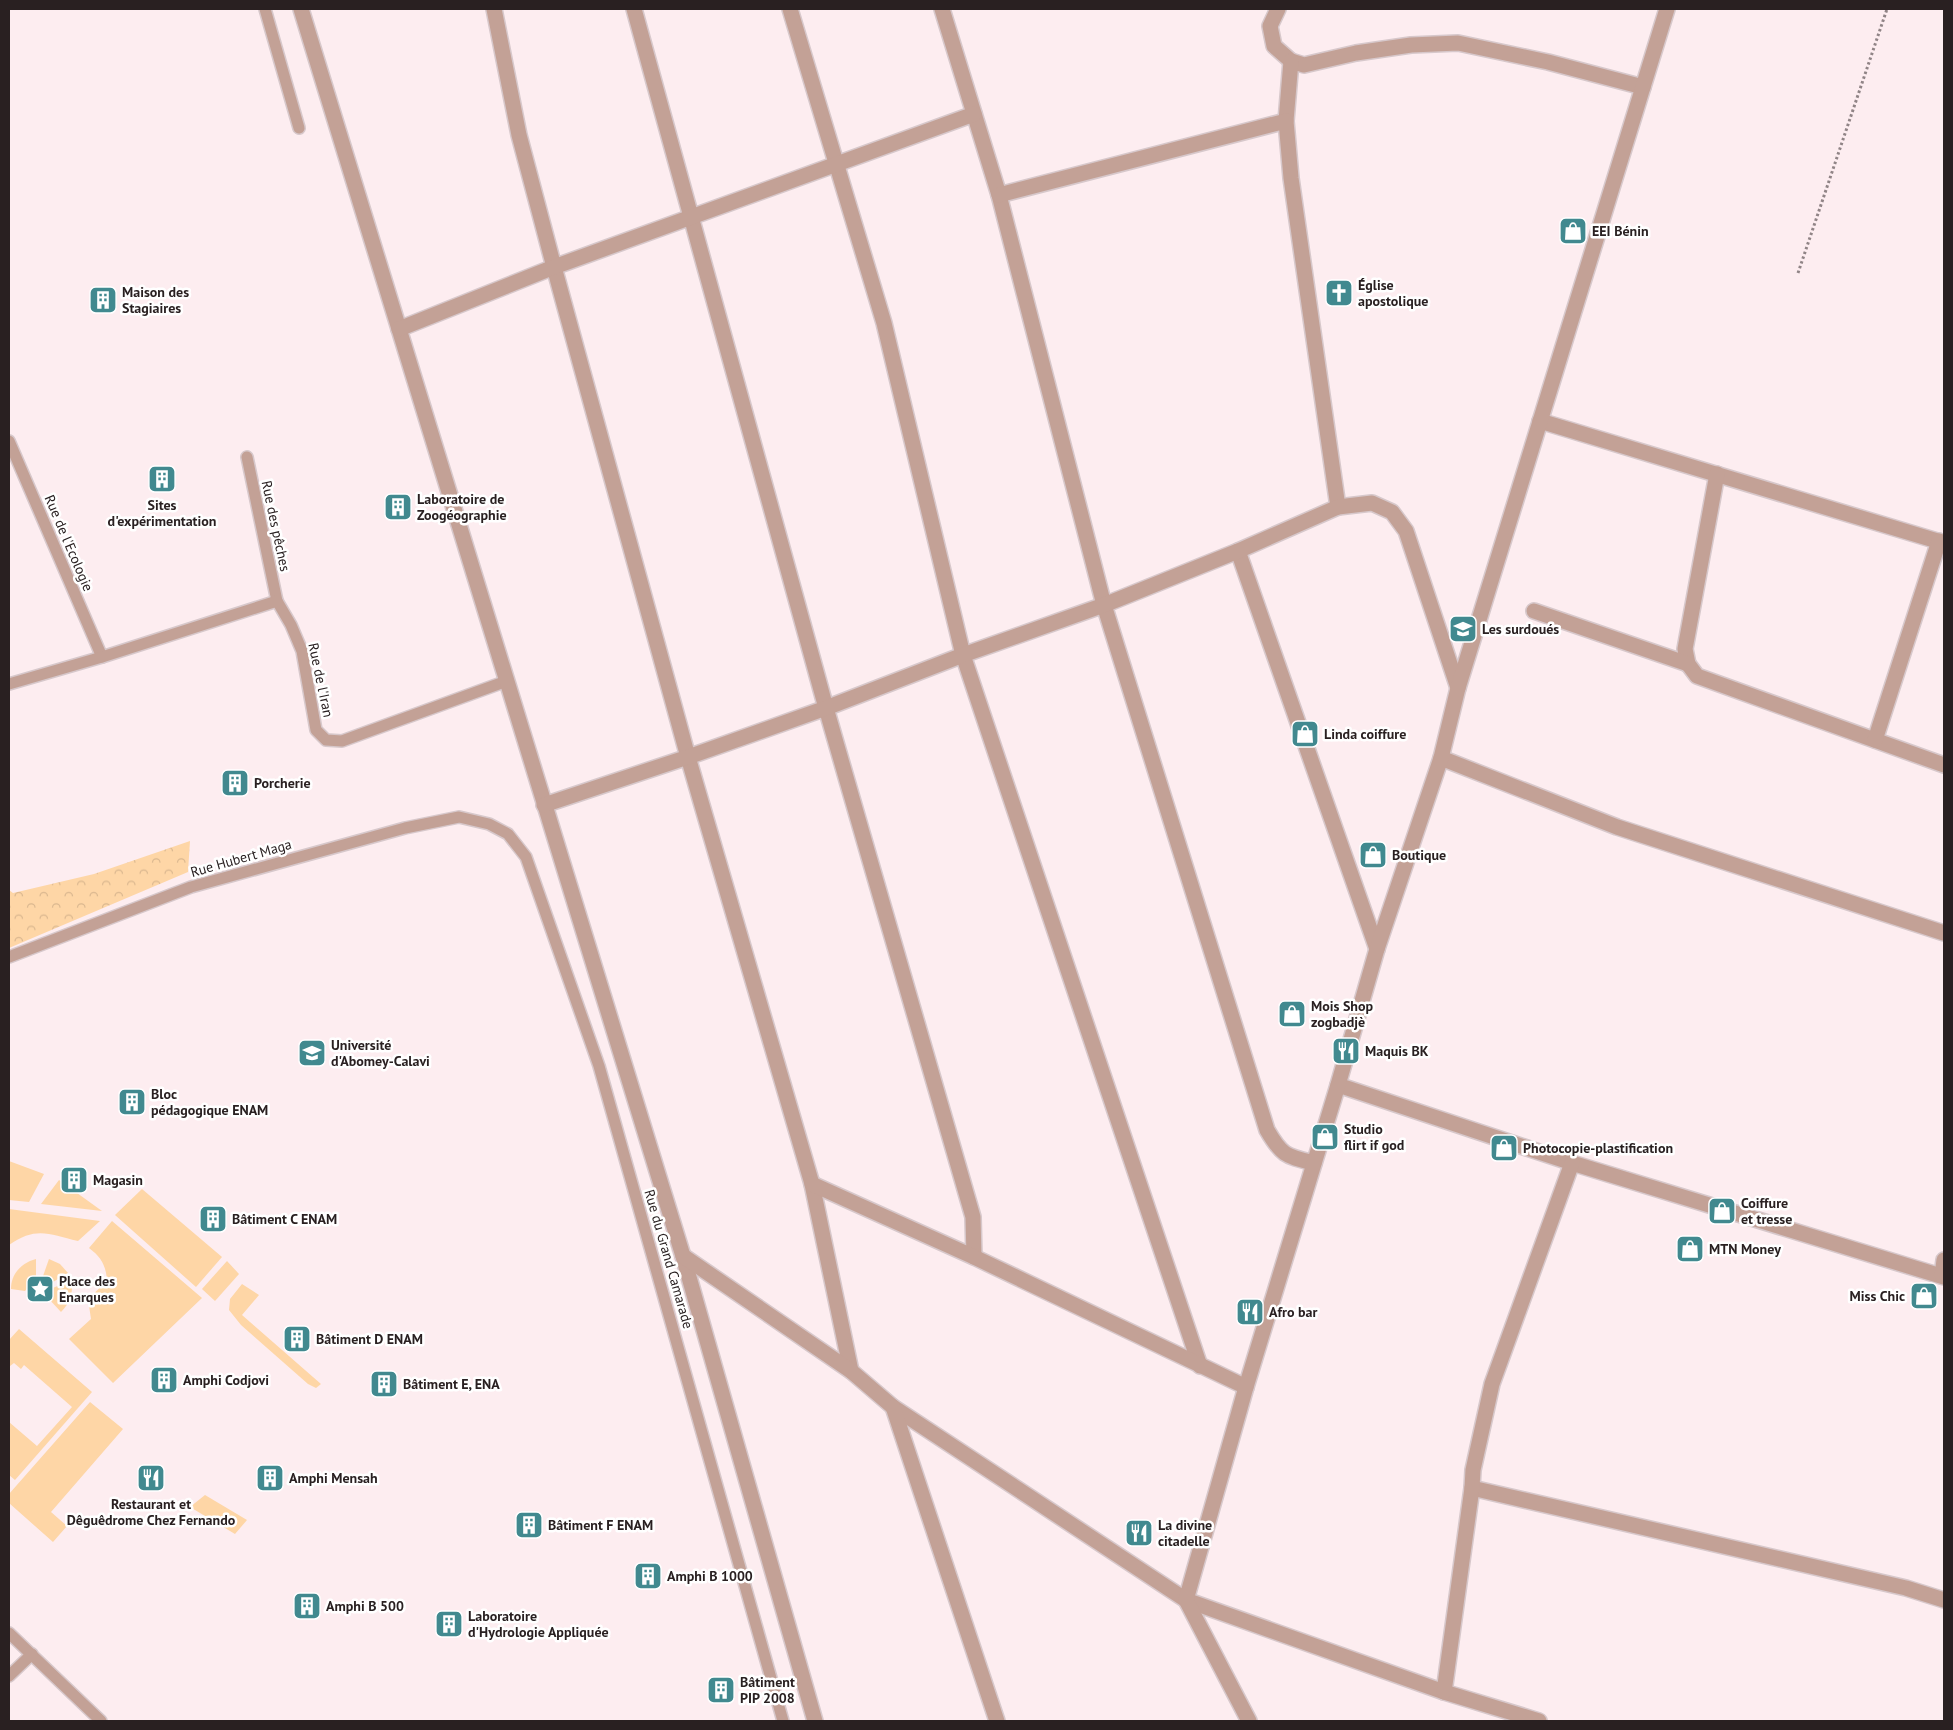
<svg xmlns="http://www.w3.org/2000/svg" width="1953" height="1730" viewBox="0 0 1953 1730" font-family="'PT Sans',sans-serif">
<defs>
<pattern id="forest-crowns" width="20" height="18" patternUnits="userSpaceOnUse" patternTransform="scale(1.25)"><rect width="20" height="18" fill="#fed6a6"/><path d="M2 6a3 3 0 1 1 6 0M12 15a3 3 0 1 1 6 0" fill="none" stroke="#dab78f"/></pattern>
</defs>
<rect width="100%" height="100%" fill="#fdedf0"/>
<g fill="#fed6a6">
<path d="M 9,1161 L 44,1174 L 29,1202 L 9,1200 Z"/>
<path d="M 59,1180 L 102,1211 L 41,1204 Z"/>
<path d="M 142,1189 L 222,1257 L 196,1287 L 115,1215 Z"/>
<path d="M 9,1209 L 100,1221 L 78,1241 C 49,1234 36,1226 9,1245 Z"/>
<path d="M 112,1221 L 202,1298 L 113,1383 L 69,1339 L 91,1319 L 88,1299 L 107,1281 C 106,1265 101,1257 89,1248 Z"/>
<path d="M 36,1259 L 36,1278 L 25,1291 L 11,1289 C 11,1274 21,1263 36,1259 Z"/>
<path d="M 49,1259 L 60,1264 L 68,1273 L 53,1282 L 43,1276 Z"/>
<path d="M 227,1261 L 239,1274 L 215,1301 L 202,1289 Z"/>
<path d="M 71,1280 C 74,1292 70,1303 61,1312 L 48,1298 L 53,1288 Z"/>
<path d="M 242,1284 L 259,1295 L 242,1315 L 321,1384 L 316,1388 L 308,1384 L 241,1325 L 229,1310 L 230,1299 Z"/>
<path d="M 19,1329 L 92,1392 L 15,1480 L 9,1475 L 9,1419 L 9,1422 L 37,1446 L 72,1407 L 24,1365 L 21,1369 L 14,1363 L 10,1366 L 9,1365 L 9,1340 Z"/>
<path d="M 90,1402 L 123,1429 L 51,1512 L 67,1526 L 53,1542 L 9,1503 L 9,1494 Z"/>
<path d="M 205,1495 L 247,1520 L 235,1534 L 190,1507 Z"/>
</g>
<path fill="url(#forest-crowns)" d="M 190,841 L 188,872 L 9,948 L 9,890 L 13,893 L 94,874 Z"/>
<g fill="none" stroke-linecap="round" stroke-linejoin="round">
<defs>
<g id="service">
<path d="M 265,9 L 299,128"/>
<path d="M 9,441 L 102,657"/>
<path d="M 247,457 L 277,601"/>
<path d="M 9,684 L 102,657 L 277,601 L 291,625 L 302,651 L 316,730 L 326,740 L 342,741 L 504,682"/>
<path d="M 9,957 L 191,887 L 405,828 L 459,817 L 489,824 L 508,834 L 526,857 L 599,1066 L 783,1721"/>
<path d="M 9,1633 L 101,1721"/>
<path d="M 9,1676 L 32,1654"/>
</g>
<g id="minor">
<path d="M 301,9 L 683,1256 L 815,1721"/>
<path d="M 494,9 L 519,135 L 554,267 L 688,757 L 812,1184 L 851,1371"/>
<path d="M 634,9 L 826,708 L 973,1217 L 974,1257"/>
<path d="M 790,9 L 884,323 L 963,655 L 1200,1366"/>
<path d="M 942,9 L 999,195 L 1104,605 L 1267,1130 C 1282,1156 1286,1156 1314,1163"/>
<path d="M 1278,9 L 1270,26 L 1274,46 L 1291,61 L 1304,65 L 1356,53 L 1411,45 L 1458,43 L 1548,62 L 1643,87"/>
<path d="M 1286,121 L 1291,61"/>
<path d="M 999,195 L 1286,121 L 1291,178 L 1338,507"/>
<path d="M 399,329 L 554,267 L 974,114"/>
<path d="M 1540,421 L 1944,543"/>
<path d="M 1717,474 L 1685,649 L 1688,664 L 1697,676 L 1944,765"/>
<path d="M 1238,551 L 1377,949"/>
<path d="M 1534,611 L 1688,664"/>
<path d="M 1875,740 L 1939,541"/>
<path d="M 1441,758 L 1617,827 L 1944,933"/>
<path d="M 544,805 L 688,757 L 826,708 L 963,655 L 1104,605 L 1238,551 L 1338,507 L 1372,503 L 1392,512 L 1406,531 L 1458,688"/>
<path d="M 1338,1085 L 1572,1163 L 1944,1277"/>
<path d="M 812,1184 L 974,1257 L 1246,1387"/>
<path d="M 683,1256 L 851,1371 L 893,1407 L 1186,1600 L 1444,1692 L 1539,1721"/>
<path d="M 1942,1276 L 1944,1260"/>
<path d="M 893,1407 L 997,1721"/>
<path d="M 1472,1488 L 1906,1588 L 1944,1600"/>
<path d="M 1444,1692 L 1472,1488 L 1473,1470 L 1492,1384 L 1572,1163"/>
<path d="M 1249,1721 L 1186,1600 L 1246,1387 L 1338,1085 L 1377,949 L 1441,758 L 1458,688 L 1667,9"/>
</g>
</defs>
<use href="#service" stroke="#d7c8cb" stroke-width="14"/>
<use href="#minor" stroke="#d7c8cb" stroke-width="18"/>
<path stroke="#908486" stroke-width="3" stroke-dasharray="2.5 2.5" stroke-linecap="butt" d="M 1798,273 L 1887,9"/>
<use href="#service" stroke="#c3a196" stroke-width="11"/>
<use href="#minor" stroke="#c3a196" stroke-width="15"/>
</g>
<defs>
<symbol id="shop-square" viewBox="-11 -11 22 22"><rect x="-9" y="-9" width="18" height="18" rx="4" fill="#41898f" stroke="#fff"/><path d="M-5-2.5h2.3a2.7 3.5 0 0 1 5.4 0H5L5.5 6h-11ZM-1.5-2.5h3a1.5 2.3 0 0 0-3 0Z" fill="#fff"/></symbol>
<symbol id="church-square" viewBox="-11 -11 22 22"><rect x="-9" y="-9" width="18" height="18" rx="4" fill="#41898f" stroke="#fff"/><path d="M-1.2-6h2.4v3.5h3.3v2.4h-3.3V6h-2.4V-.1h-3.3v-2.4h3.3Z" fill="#fff"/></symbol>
<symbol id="building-square" viewBox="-11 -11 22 22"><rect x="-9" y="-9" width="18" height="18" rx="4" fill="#41898f" stroke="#fff"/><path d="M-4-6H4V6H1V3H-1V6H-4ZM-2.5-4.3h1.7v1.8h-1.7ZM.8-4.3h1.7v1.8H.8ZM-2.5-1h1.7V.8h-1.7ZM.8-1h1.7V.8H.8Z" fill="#fff"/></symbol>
<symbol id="school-square" viewBox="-11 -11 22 22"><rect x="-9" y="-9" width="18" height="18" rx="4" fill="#41898f" stroke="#fff"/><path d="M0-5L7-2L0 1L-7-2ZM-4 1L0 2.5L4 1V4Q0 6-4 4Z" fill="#fff"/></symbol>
<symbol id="restaurant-square" viewBox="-11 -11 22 22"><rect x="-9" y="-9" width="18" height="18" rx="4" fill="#41898f" stroke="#fff"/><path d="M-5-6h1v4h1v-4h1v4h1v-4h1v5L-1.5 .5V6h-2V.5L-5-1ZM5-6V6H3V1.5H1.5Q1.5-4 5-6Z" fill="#fff"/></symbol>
<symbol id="university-square" viewBox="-11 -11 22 22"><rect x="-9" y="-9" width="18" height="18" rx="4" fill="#41898f" stroke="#fff"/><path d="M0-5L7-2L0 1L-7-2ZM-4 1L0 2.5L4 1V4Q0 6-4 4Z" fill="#fff"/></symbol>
<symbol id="sight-square" viewBox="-11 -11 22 22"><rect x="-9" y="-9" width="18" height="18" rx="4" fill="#41898f" stroke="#fff"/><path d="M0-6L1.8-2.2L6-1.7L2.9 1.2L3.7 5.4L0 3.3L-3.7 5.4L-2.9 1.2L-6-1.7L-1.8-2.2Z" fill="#fff"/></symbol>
</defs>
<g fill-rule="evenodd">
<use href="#shop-square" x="1557" y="215" width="32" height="32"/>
<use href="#church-square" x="1323" y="277" width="32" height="32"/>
<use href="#building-square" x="87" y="284" width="32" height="32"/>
<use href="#building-square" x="146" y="463" width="32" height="32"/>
<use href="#building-square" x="382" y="491" width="32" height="32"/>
<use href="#school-square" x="1447" y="613" width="32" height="32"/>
<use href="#shop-square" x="1289" y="718" width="32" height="32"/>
<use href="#building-square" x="219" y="767" width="32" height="32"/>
<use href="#shop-square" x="1357" y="839" width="32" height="32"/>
<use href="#shop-square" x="1276" y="998" width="32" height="32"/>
<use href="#restaurant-square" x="1330" y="1035" width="32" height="32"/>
<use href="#university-square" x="296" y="1037" width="32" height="32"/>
<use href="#building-square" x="116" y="1086" width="32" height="32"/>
<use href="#shop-square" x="1309" y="1121" width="32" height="32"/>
<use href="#shop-square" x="1488" y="1132" width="32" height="32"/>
<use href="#building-square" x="58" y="1164" width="32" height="32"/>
<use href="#shop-square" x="1706" y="1195" width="32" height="32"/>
<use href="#building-square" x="197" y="1203" width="32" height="32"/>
<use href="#shop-square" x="1674" y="1233" width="32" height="32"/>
<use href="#sight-square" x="24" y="1273" width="32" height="32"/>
<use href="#shop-square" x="1908" y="1280" width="32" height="32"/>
<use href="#restaurant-square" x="1234" y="1296" width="32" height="32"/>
<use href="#building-square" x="281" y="1323" width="32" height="32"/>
<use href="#building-square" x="148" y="1364" width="32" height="32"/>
<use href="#building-square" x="368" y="1368" width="32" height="32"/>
<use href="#restaurant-square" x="135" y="1462" width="32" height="32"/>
<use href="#building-square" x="254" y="1462" width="32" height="32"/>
<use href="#building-square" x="513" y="1509" width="32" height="32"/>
<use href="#restaurant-square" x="1123" y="1517" width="32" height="32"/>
<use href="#building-square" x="632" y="1560" width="32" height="32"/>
<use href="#building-square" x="291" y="1590" width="32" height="32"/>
<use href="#building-square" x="433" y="1608" width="32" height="32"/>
<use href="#building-square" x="705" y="1674" width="32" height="32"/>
</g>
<g text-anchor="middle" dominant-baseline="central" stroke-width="5" stroke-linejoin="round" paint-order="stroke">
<g font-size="14" font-weight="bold" fill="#292021" stroke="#fff" text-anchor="start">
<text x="1592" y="231">EEI Bénin</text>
<text x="1358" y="285">Église<tspan x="1358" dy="16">apostolique</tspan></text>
<text x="122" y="292">Maison des<tspan x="122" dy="16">Stagiaires</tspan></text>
<text x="417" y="499">Laboratoire de<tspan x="417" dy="16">Zoogéographie</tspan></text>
<text x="162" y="505" text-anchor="middle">Sites<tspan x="162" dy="16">d'expérimentation</tspan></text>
<text x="1482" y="629">Les surdoués</text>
<text x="1324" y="734">Linda coiffure</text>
<text x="254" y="783">Porcherie</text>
<text x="1392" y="855">Boutique</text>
<text x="1311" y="1006">Mois Shop<tspan x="1311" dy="16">zogbadjè</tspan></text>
<text x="331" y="1045">Université<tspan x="331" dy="16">d'Abomey-Calavi</tspan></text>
<text x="1365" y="1051">Maquis BK</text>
<text x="151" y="1094">Bloc<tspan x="151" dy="16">pédagogique ENAM</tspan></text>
<text x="1344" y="1129">Studio<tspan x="1344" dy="16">flirt if god</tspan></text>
<text x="1523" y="1148">Photocopie-plastification</text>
<text x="93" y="1180">Magasin</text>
<text x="1741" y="1203">Coiffure<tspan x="1741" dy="16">et tresse</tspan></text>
<text x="232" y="1219">Bâtiment C ENAM</text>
<text x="1709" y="1249">MTN Money</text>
<text x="59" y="1281">Place des<tspan x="59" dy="16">Enarques</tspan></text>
<text x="1905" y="1296" text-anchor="end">Miss Chic</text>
<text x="1269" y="1312">Afro bar</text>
<text x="316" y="1339">Bâtiment D ENAM</text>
<text x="183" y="1380">Amphi Codjovi</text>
<text x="403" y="1384">Bâtiment E, ENA</text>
<text x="289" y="1478">Amphi Mensah</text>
<text x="151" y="1504" text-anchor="middle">Restaurant et<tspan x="151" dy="16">Dêguêdrome Chez Fernando</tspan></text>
<text x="548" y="1525">Bâtiment F ENAM</text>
<text x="1158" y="1525">La divine<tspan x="1158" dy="16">citadelle</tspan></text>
<text x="667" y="1576">Amphi B 1000</text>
<text x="326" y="1606">Amphi B 500</text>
<text x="468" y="1616">Laboratoire<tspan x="468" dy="16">d'Hydrologie Appliquée</tspan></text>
<text x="740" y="1682">Bâtiment<tspan x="740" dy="16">PIP 2008</tspan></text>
</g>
<g font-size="14" fill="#292021" stroke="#fff">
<text transform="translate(276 526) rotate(78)">Rue des pêches</text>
<text transform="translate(69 543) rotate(67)">Rue de l'Ecologie</text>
<text transform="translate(321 680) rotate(78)">Rue de l'Iran</text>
<text transform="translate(241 858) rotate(-16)">Rue Hubert Maga</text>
<text transform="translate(669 1259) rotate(74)">Rue du Grand Camarade</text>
</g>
</g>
<rect width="1953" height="1730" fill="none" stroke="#292021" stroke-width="20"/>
</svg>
